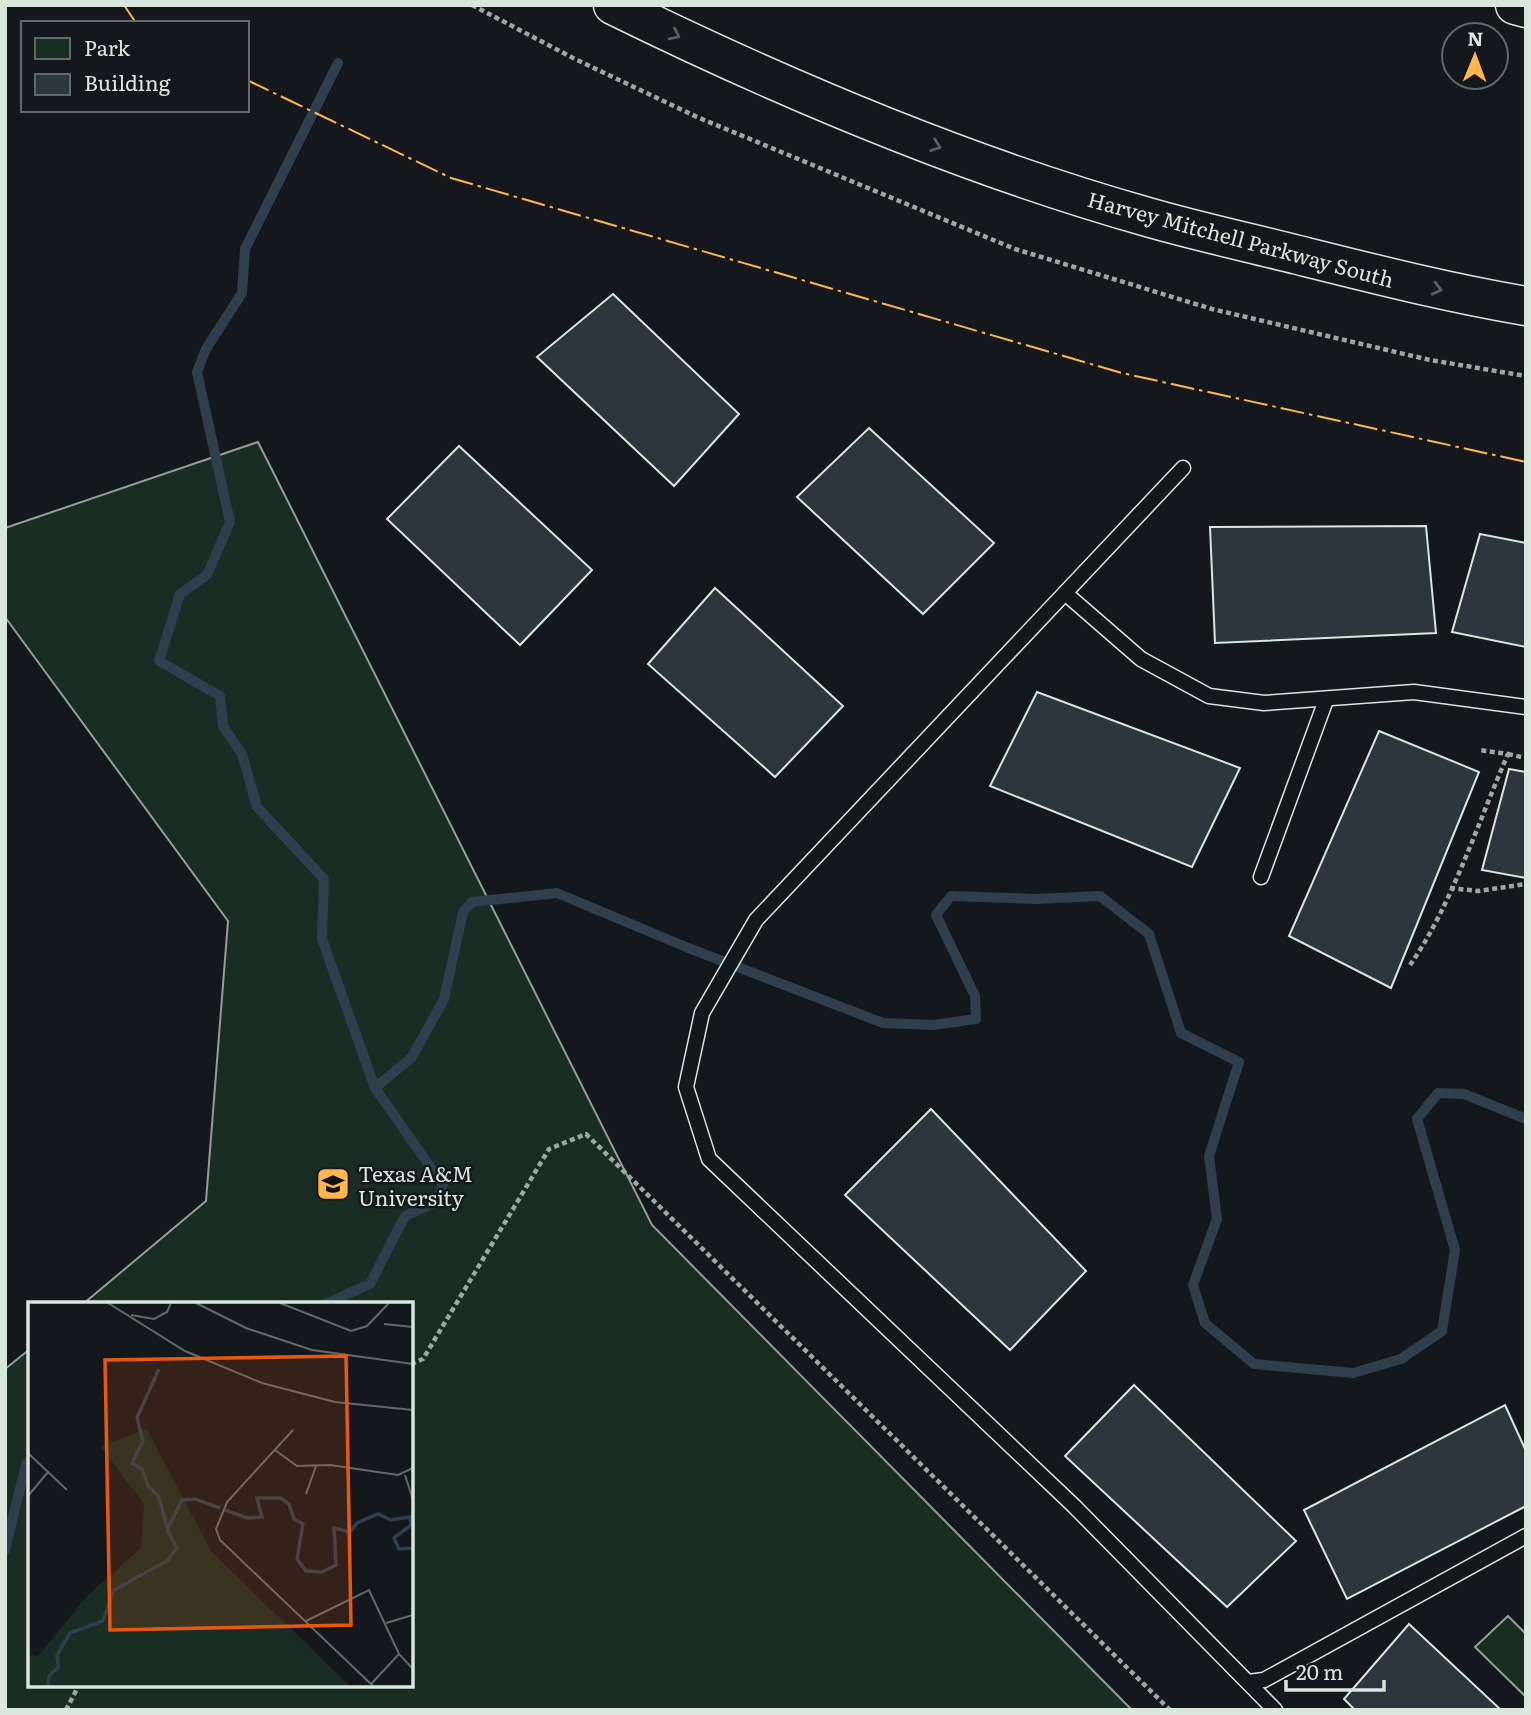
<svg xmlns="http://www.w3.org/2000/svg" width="1531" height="1715" viewBox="0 0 1531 1715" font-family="Literata,serif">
<rect width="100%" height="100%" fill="#14181c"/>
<g fill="#1a2d24" stroke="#939e99" stroke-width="2">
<path d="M 258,442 L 652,1225 L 1132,1710 L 5,1710 L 5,1369 L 30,1349 L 30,1685 L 411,1685 L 411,1304 L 83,1304 L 206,1201 L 228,921 L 5,617 L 5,528 Z"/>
<path d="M 1508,1616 L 1526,1634 L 1526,1697 L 1475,1647 Z"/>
</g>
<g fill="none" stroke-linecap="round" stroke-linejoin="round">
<g stroke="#2f3f4d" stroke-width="10">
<path d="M 338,63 L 245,249 L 242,293 L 206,349 L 197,372 L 230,522 L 207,575 L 180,594 L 159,661 L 220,696 L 223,726 L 242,754 L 257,807 L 324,879 L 322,939 L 375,1088"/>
<path d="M 325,1304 L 370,1284 L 405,1216 L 436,1202 L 443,1185 L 375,1088 L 412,1057 L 444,999 L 463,912 L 472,902 L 557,893 L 686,947 L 883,1023 L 933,1025 L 976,1019 L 975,996 L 936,915 L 951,896 L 1036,899 L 1100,896 L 1149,934 L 1181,1033 L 1239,1062 L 1209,1156 L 1217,1219 L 1193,1285 L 1205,1323 L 1254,1364 L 1353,1373 L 1401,1359 L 1442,1331 L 1455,1250 L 1417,1119 L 1438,1093 L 1464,1094 L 1526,1119"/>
<path d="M 5,1550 L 26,1464 L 30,1460"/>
</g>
</g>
<g fill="#2c363c" stroke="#d8e6dc" stroke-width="2">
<path d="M 613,294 L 739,414 L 674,486 L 537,357 Z"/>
<path d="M 869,428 L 994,543 L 923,614 L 797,497 Z"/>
<path d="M 459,446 L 592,570 L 520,645 L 387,519 Z"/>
<path d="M 1426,526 L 1436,633 L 1215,643 L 1210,527 Z"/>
<path d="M 1480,534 L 1526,543 L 1526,647 L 1452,632 Z"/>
<path d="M 715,588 L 843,706 L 775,777 L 648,664 Z"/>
<path d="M 1037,692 L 1240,768 L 1192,867 L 990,786 Z"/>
<path d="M 1379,731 L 1479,772 L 1391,988 L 1289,936 Z"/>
<path d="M 1509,769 L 1526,772 L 1526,878 L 1482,870 Z"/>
<path d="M 931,1109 L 1086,1271 L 1010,1350 L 845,1195 Z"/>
<path d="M 1134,1385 L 1296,1541 L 1227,1607 L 1065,1456 Z"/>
<path d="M 1505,1405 L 1526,1451 L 1526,1506 L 1347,1599 L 1304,1510 Z"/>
<path d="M 1409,1624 L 1501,1710 L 1355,1710 L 1344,1699 Z"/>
</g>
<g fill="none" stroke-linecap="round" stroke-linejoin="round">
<defs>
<g id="lane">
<path d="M 1183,468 L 756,920 L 702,1013 L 686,1087 L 709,1159 L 1074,1506 L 1275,1710"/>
<path d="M 1065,593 L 1141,659 L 1209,696 L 1264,703 L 1414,692 L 1526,707"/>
<path d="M 1261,877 L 1326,700"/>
<path d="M 1248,1682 L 1264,1680 L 1526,1536"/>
</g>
<g id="highway">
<path d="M 613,5 C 784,89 961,164 1144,216 C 1195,231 1247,242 1298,255 C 1374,274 1449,293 1526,306"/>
<path d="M 1515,5 L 1526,8"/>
</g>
</defs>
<use href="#lane" stroke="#d8e6dc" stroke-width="17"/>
<use href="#highway" stroke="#d8e6dc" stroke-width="41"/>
<g stroke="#9da8a2" stroke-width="4.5" stroke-dasharray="5 3.5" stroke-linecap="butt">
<path d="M 472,5 L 575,59 L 697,117 L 1015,249 L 1212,309 L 1430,360 L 1526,376"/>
<path d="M 1508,754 L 1526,758"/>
<path d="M 1450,888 L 1478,891 L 1526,884"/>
<path d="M 1410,965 C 1451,907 1479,820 1508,754 L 1479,750"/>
<path d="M 411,1364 L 423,1359 L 549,1149 L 586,1134 L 1170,1710"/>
<path d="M 66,1710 L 79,1685"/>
</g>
<use href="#lane" stroke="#14181c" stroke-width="14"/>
<use href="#highway" stroke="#14181c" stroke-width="38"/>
<g stroke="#ffb74d" stroke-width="2" stroke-dasharray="24 5 3.5 5" stroke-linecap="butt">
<path d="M 124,5 L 136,23"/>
<path d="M 247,80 L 451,178 L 1122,373 L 1526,462"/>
</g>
</g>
<defs><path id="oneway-chevron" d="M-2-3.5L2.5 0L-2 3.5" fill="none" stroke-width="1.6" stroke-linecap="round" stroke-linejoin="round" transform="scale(1.75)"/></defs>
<g stroke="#59605f">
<use href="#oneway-chevron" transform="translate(675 35) rotate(26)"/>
<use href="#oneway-chevron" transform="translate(936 146) rotate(20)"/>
<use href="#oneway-chevron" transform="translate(1437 289) rotate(14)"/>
</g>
<defs>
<symbol id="university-square" viewBox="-11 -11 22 22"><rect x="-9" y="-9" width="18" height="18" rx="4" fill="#ffb74d" stroke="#14181c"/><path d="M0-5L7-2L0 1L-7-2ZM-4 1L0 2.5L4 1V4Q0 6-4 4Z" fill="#111"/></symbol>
</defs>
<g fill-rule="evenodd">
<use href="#university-square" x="314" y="1165" width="38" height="38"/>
</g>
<g text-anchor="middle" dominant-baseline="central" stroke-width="5" stroke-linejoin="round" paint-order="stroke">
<g font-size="21" fill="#d8e6dc" stroke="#14181c">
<text transform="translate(1241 238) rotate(15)">Harvey Mitchell Parkway South</text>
</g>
<g font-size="21" fill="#d8e6dc" stroke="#14181c" text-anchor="start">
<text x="358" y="1172">Texas A&amp;M<tspan x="358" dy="24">University</tspan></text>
</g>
</g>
<g transform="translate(28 1302)">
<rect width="385" height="385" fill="#14181c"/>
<path d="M 119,127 L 183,249 L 322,384 L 0,384 L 0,353 L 10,354 L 60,293 L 113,246 L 116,202 L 72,144 Z" fill="#1a2d24"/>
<path fill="none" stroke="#2f3f4d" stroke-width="3.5" d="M 131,67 L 109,116 L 115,139 L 104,161 L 114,167 L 120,184 L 131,195 L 139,226M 197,208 L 219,216 L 234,215 L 229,196 L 253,196 L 261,202 L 266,217 L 275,222 L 269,257 L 278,269 L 294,270 L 308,263 L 306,226 L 322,230 L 329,221 L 350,212 L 363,218 L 382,215 L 383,223 L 366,236 L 371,247 L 385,246M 20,384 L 21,374 L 30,365 L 29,353 L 42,331 L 75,319 L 86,288 L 139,259 L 149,246 L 139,228 L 154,198 L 167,197 L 192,206"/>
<path fill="none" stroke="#626a69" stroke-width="2" d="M 80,1 L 157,49 L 234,81 L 307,100 L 385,108M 168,1 L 218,26 L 284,48 L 385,62M 252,1 L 323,29 L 339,24 L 361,1M 103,13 L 126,17 L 139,10 L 143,1M 356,22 L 385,25M 265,128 L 199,200 L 188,227 L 192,238 L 345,384M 247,148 L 269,164 L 302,163 L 370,173 L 385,166M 0,151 L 39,188M 377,173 L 385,198M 278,192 L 288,164M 0,194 L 20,170M 278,319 L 341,288 L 371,352 L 385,367M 358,321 L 385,313M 343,382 L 371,352"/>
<path fill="#e8590c" fill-opacity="0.15" stroke="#e8590c" stroke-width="3.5" d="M 318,54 L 323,323 L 82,328 L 77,58 Z"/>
<rect width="385" height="385" fill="none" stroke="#d8e6dc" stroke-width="3.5"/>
</g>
<rect width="1531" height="1715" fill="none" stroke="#d8e6dc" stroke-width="14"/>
<rect x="21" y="21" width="228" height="91" fill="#14181c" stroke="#626a69" stroke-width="2"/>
<rect x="35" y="38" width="35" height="21" fill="#1a2d24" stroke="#626a69" stroke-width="2"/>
<text x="84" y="56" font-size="21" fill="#d8e6dc">Park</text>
<rect x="35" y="74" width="35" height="21" fill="#2c363c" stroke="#626a69" stroke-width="2"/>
<text x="84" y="91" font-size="21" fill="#d8e6dc">Building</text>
<g transform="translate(1475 56) rotate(1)"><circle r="33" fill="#14181c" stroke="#626a69" stroke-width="2"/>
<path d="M0-5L12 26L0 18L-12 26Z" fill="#ffb74d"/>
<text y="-10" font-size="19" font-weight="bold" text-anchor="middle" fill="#d8e6dc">N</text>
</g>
<path d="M1286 1680v10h98v-10" fill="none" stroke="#d8e6dc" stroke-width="3.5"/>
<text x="1296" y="1680" font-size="21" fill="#d8e6dc" stroke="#14181c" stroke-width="5" paint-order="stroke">20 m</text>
</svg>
